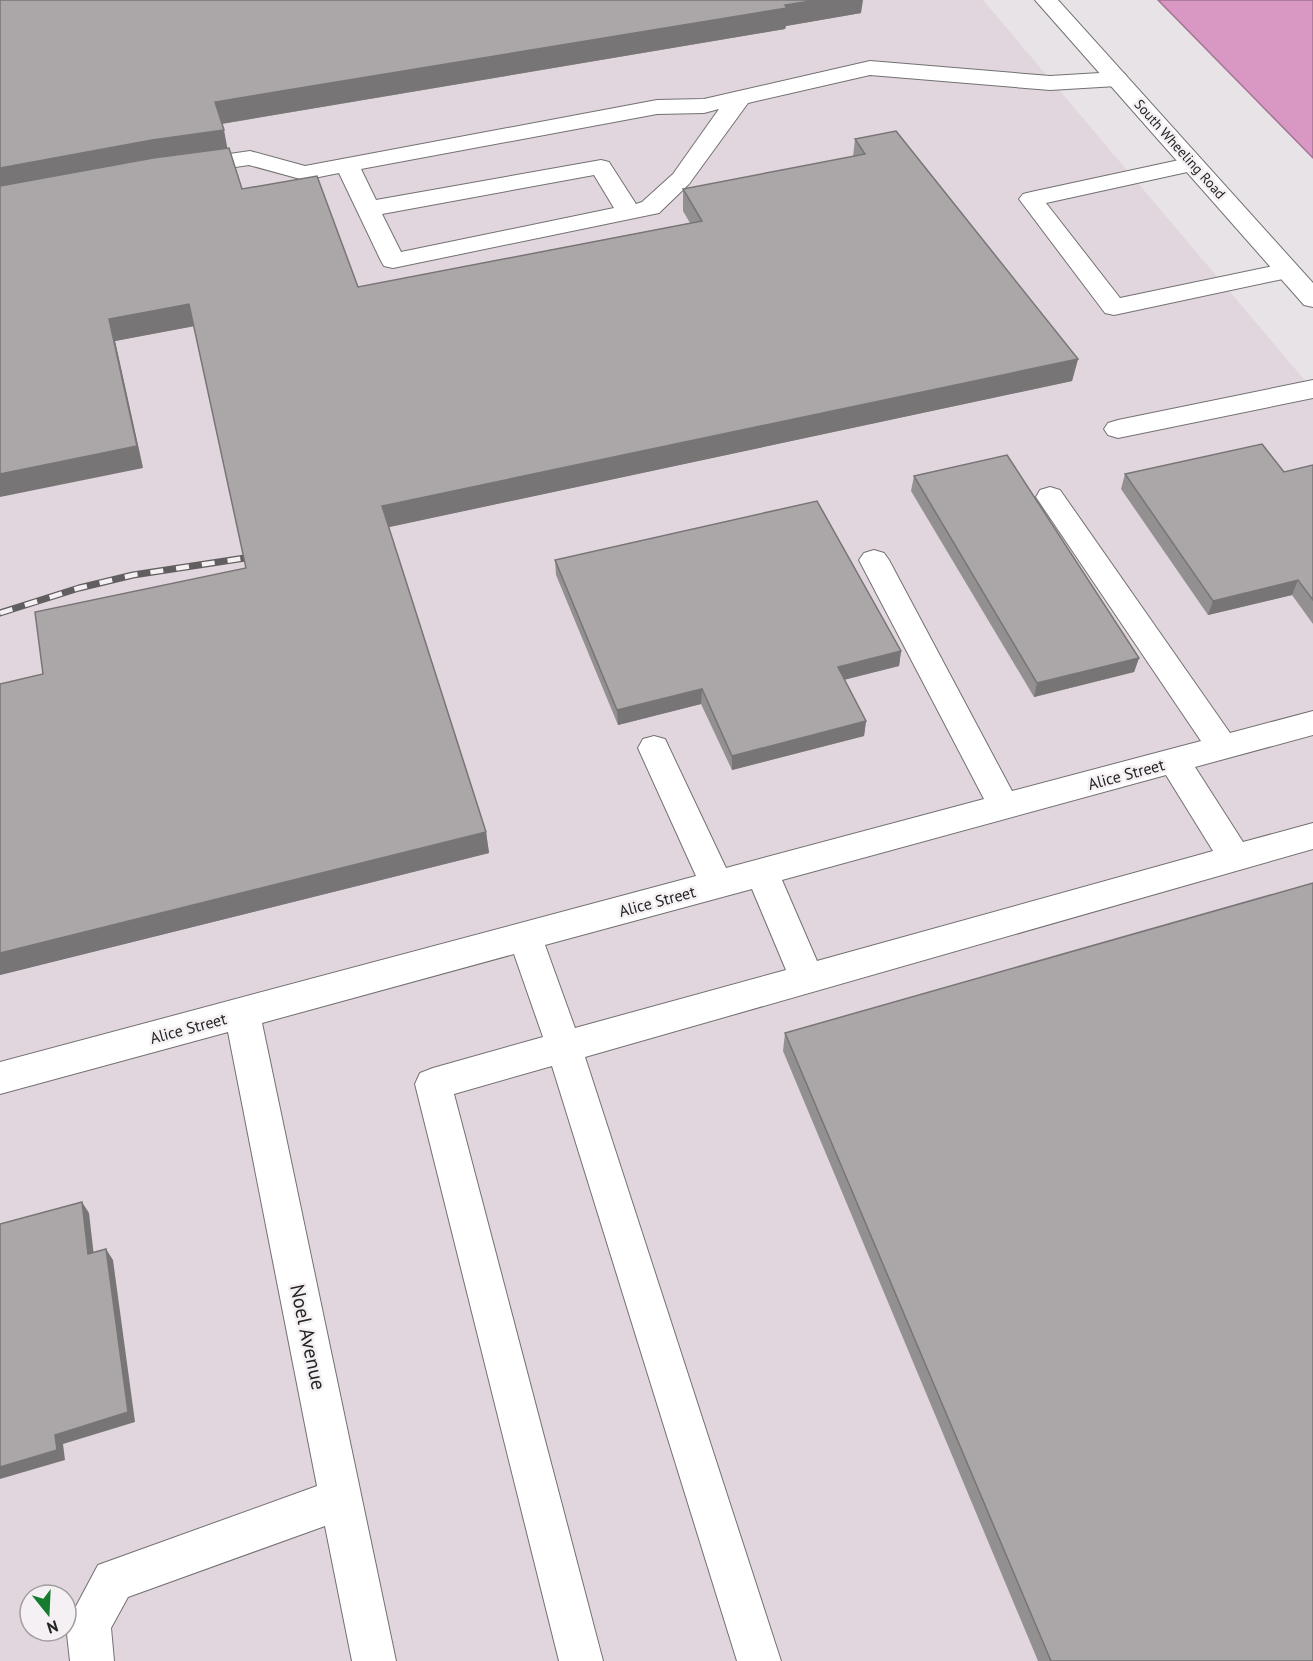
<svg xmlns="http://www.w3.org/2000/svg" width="1313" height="1661" viewBox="0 0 1313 1661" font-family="'PT Sans',sans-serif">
<rect width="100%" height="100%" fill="#e7e3e6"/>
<path fill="#e1d6dd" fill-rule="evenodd" d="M 0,0 L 983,0 L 1313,390 L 1313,1661 L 0,1661 ZM 30,1595 L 66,1595 L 66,1631 L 30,1631 Z"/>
<path fill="#d997c3" stroke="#a37493" stroke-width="1.5" d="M 1158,0 L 1313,0 L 1313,158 Z"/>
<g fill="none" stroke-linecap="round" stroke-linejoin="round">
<defs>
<g id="minor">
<path d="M 870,61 L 1050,76 L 1117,72 L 1125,74 L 1128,79 L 1125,84 L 1117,86 L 1050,90 L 870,75 L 748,103 L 689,184 L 659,213 L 393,268 L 384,266 L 381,261 L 339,173 L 304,180 L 249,165 L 188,174 L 180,172 L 176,167 L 180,162 L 188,160 L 250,151 L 305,166 L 657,100 L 704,99 ZM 719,109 L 673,174 L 642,202 L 636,204 L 609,162 L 601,160 L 376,200 L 361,169 L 657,114 L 704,113 ZM 594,175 L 614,208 L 401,252 L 382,214 Z"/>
<path d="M 1193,157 L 1201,159 L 1205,164 L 1201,169 L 1046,203 L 1120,298 L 1288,263 L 1297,266 L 1301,271 L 1297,276 L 1114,315 L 1105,313 L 1019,199 L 1023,194 L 1031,192 Z"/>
<path d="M 1313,380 L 1313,398 L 1118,438 L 1108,435 L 1104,429 L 1108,423 L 1118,420 Z"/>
<path d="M 1050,487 L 1060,490 L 1230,733 L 1313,711 L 1313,735 L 1195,767 L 1243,842 L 1313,823 L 1313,849 L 585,1057 L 781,1661 L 737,1661 L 552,1066 L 454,1094 L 603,1661 L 559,1661 L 415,1084 L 420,1073 L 433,1068 L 543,1037 L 514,954 L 262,1023 L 396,1661 L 352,1661 L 325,1526 L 128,1597 L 111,1628 L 114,1661 L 70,1661 L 66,1625 L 98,1565 L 317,1486 L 228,1032 L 0,1094 L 0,1062 L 696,876 L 638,748 L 643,739 L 654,736 L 665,739 L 726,868 L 984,799 L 859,560 L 864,553 L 874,550 L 884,553 L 889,560 L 1012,791 L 1201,741 L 1036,497 L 1040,490 ZM 1166,775 L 1213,851 L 817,961 L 782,880 ZM 752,889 L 786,970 L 575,1028 L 545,945 Z"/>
</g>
<path id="major" d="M 1035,0 L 1058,0 L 1313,283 L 1313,307 L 1304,305 Z"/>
</defs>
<use href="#minor" stroke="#737072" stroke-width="2"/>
<use href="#major" stroke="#737072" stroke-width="2"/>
<use href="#minor" fill="#fff" fill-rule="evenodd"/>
<use href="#major" fill="#fff" fill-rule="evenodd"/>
<defs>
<path id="rail" d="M 0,613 L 79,588 L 133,575 L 245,558"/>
</defs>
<use href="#rail" stroke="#605e5f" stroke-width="7"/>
<use href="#rail" stroke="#f4f0f3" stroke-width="4.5" stroke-dasharray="13" stroke-linecap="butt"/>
</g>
<g fill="#939091">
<path d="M 0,0 L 861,13 L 786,26 L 785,29 L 222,124 L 227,148 L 242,189 L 358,287 L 690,223 L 683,211 L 683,189 L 853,157 L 855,139 L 1078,359 L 1072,381 L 388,527 L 486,832 L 489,853 L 0,975 L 0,684 L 43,674 L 246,568 L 194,326 L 115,341 L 143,468 Z"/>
<path d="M 1313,465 L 1313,624 L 1292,595 L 1208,615 L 1121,489 L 1125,474 L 1284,472 Z"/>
<path d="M 914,476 L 1139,658 L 1134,672 L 1034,697 L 911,491 Z"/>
<path d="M 555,560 L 901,651 L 899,666 L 844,679 L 866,721 L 864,736 L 732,770 L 701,704 L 618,725 L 556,575 Z"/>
<path d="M 785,1033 L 1313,1661 L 1038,1661 L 783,1051 Z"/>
</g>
<g fill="#787576">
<path d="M 817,0 L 863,0 L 861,13 L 786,26 L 785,29 L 220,124 L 215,102 Z"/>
<path d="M 224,130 L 228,152 L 0,191 L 0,168 L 152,140 Z"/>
<path d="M 189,304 L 195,326 L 115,341 L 143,468 L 0,497 L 0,474 L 109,319 Z"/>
<path d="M 1078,359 L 1072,381 L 385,528 L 382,506 Z"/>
<path d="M 1298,580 L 1292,595 L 1208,615 L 1213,601 Z"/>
<path d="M 901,651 L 899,666 L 836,682 L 838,667 Z"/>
<path d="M 1139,658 L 1134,672 L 1034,697 L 1037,683 Z"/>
<path d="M 702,689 L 701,704 L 618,725 L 617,710 Z"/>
<path d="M 866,721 L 864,736 L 732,770 L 732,756 Z"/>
<path d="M 486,832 L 489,853 L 0,975 L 0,953 Z"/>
<path d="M 82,1202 L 89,1213 L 95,1265 L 88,1254 Z"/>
<path d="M 106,1249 L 113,1260 L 135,1422 L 63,1444 L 65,1460 L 0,1479 L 0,1467 L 55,1435 Z"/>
</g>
<g fill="#aba7a9" stroke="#787576" stroke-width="1.5">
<path d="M 0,0 L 817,0 L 785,5 L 787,8 L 215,102 L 224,130 L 152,140 L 0,168 Z"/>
<path d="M 896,131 L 1078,359 L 382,506 L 486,832 L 0,953 L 0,684 L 43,674 L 35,612 L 246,568 L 189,304 L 109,319 L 137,446 L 0,474 L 0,186 L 153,158 L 229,148 L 242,189 L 317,176 L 358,287 L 702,221 L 683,189 L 865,154 L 855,139 Z"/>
<path d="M 1262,444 L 1284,472 L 1313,465 L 1313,600 L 1298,580 L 1213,601 L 1125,474 Z"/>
<path d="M 1007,455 L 1139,658 L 1037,683 L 914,476 Z"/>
<path d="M 817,501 L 901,651 L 838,667 L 866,721 L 732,756 L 702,689 L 617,710 L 555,560 Z"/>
<path d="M 1313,883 L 1313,1661 L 1051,1661 L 785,1033 Z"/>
<path d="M 82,1202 L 88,1254 L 106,1249 L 128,1412 L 55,1435 L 57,1450 L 0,1467 L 0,1224 Z"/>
</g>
<g text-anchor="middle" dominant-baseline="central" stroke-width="5" stroke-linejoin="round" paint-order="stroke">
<g font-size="14" fill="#252324" stroke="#f4f0f3">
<text transform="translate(1180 149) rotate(48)">South Wheeling Road</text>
</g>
<g font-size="16" fill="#252324" stroke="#f4f0f3">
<text transform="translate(1126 774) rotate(-15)">Alice Street</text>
<text transform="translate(657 901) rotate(-15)">Alice Street</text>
<text transform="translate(188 1028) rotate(-15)">Alice Street</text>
</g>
<g font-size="20" fill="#252324" stroke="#f4f0f3">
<text transform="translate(308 1337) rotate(78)">Noel Avenue</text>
</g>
</g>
<g transform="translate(48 1613) rotate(162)"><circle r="28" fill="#f4f0f3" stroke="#a19ea0" stroke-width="1.5"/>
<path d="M0-4.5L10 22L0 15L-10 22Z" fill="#157c2f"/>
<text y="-9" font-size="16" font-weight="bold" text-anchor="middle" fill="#252324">N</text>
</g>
</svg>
